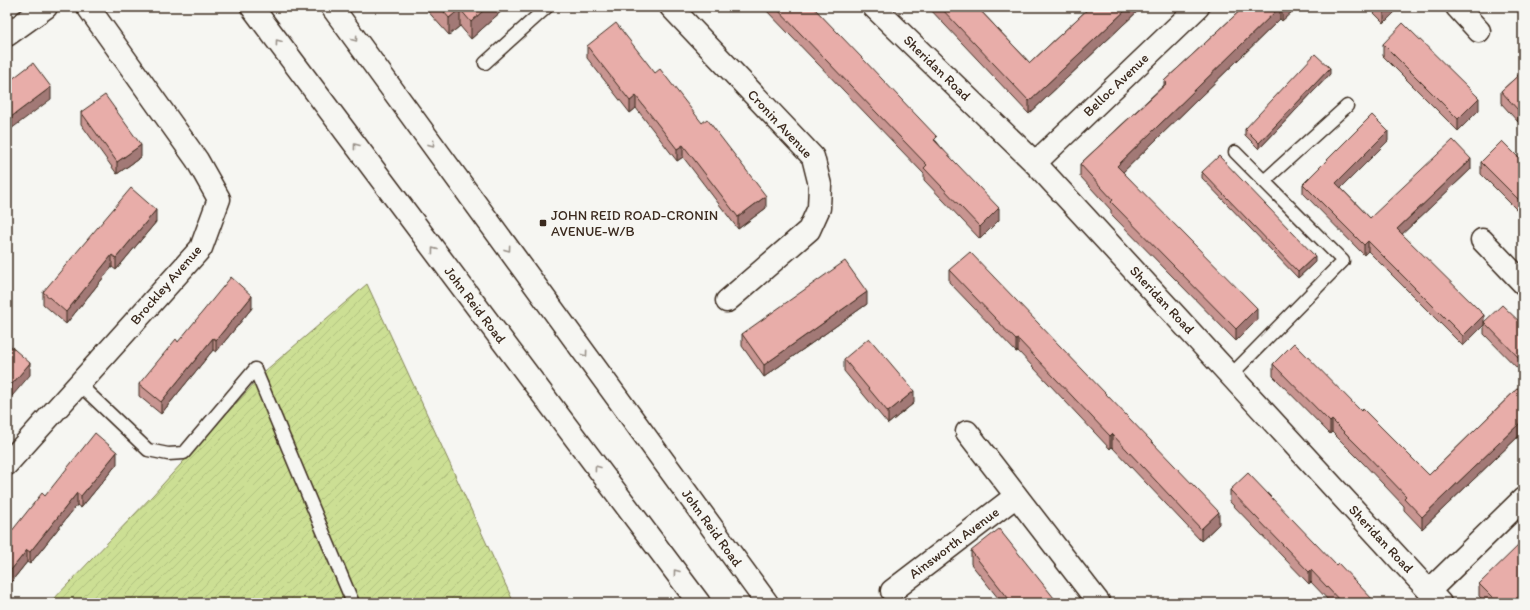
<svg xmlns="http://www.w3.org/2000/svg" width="1530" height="610" viewBox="0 0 1530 610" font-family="Itim,sans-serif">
<defs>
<pattern id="garden-furrows" width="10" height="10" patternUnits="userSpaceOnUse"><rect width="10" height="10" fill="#ccdf94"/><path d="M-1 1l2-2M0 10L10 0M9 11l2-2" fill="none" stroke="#b0c07f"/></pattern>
</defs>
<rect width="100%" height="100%" fill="#f6f6f2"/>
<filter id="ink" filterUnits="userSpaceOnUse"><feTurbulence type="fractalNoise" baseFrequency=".025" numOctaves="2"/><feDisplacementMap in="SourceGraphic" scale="8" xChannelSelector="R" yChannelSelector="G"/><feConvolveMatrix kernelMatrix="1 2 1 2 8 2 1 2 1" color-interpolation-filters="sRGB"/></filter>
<g filter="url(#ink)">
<path fill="url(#garden-furrows)" stroke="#848459" d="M 367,284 L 514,603 L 50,603 L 153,495 L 265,371 Z"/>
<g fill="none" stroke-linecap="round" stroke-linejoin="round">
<defs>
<g id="lane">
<path d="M 485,63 L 547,7"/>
<path d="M 1264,181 L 1347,106"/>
<path d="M 1231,375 L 1343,261 L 1235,152"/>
<path d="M 79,384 L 148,450 L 168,454 L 184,453 L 255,369 L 353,603"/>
</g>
<g id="street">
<path d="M 671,7 L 813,157 L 820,185 L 819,208 L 809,230 L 727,301"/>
<path d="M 874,7 L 1035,163 L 1440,603"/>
<path d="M 1457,7 L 1479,31"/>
<path d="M 7,35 L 46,7"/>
<path d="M 1035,163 L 1198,7"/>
<path d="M 1482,240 L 1523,283"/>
<path d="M 967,432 L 1099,603"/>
<path d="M 7,464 L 201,248 L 219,199 L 197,160 L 88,7"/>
<path d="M 892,591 L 1016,496"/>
<path d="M 1429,591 L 1523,499"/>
</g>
<g id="highway">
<path d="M 252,7 L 699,603"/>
<path d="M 332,7 L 767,603"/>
</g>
</defs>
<use href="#lane" stroke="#3b2a1e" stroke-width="15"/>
<use href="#street" stroke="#3b2a1e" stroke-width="25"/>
<use href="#highway" stroke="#3b2a1e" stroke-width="25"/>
<use href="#lane" stroke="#f6f6f2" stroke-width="12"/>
<use href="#street" stroke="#f6f6f2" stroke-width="22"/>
<use href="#highway" stroke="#f6f6f2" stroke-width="22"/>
</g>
<g fill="#c89591" stroke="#3b2a1e">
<path d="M 424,7 L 506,7 L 471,39 L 460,26 L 449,35 Z"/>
<path d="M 763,7 L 813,7 L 937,142 L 999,220 L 980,239 L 924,180 L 924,174 Z"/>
<path d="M 928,7 L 977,7 L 1030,63 L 1090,7 L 1142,7 L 1029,114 Z"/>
<path d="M 1244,7 L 1297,7 L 1282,21 L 1280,19 L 1123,172 L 1257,320 L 1236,341 L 1111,214 L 1111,210 L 1080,176 L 1080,164 L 1164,85 L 1164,81 Z"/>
<path d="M 1368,7 L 1400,7 L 1384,23 Z"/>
<path d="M 1383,44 L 1479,110 L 1458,131 L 1383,56 Z"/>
<path d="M 587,46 L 655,73 L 766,208 L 738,229 L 683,157 L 677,161 L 636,108 L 630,113 L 587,58 Z"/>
<path d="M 1523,71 L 1523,117 L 1518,122 L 1501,103 L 1501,91 Z"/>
<path d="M 1330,74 L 1259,149 L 1245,135 L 1245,129 Z"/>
<path d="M 81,112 L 141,157 L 117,174 L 81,124 Z"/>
<path d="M 1388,141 L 1341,188 L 1370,218 L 1471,169 L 1402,234 L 1484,325 L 1463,346 L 1368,251 L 1364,255 L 1303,193 L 1303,184 Z"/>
<path d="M 1481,162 L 1523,162 L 1523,216 L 1481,174 Z"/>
<path d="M 1202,172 L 1315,262 L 1298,278 L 1202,178 Z"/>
<path d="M 156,222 L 116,270 L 112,267 L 66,324 L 43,304 L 43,292 Z"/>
<path d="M 949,270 L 1219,524 L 1201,541 L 1112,447 L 1110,449 L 1018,351 L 1016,352 L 949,282 Z"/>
<path d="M 867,304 L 764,377 L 742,346 L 742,334 Z"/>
<path d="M 252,308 L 216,352 L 213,350 L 161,414 L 139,396 L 139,384 L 178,342 Z"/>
<path d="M 1484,322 L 1523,325 L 1523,374 L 1484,334 Z"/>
<path d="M 844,359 L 914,403 L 888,424 L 844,371 Z"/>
<path d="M 1273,364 L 1361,411 L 1429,475 L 1523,383 L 1523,432 L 1422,529 L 1404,510 L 1404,506 L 1362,462 L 1332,432 L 1330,434 L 1273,376 Z"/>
<path d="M 117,464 L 81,508 L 77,505 L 30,564 L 27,562 L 7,587 L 7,537 L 45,496 Z"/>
<path d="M 1230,490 L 1336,565 L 1376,603 L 1331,603 L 1311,582 L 1309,584 L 1230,502 Z"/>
<path d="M 971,551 L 1058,603 L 1002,603 L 971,564 Z"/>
<path d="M 1479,584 L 1523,603 L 1486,603 L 1479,596 Z"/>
</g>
<g fill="#a27976" stroke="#3b2a1e">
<path d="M 487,7 L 506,7 L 471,39 L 471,22 Z"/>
<path d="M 1129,7 L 1142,7 L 1029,114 L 1029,101 Z"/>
<path d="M 1280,7 L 1280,19 L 1117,178 L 1117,166 Z"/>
<path d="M 1284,7 L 1297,7 L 1282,21 L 1282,9 Z"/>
<path d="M 1388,7 L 1400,7 L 1384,23 L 1384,11 Z"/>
<path d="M 460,9 L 460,26 L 449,35 L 449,18 Z"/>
<path d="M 1330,68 L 1330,74 L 1259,149 L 1259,143 Z"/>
<path d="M 51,87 L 51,99 L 7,132 L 7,120 Z"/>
<path d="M 636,96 L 636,108 L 630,113 L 630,101 Z"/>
<path d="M 1479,98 L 1479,110 L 1458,131 L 1458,119 Z"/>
<path d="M 1523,105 L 1523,117 L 1518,122 L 1518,110 Z"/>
<path d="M 1388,131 L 1388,141 L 1336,193 L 1336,183 Z"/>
<path d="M 141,145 L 141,157 L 117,174 L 117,162 Z"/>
<path d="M 683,145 L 683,157 L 677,161 L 677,149 Z"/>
<path d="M 1471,159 L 1471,169 L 1397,239 L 1397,229 Z"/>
<path d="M 766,196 L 766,208 L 738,229 L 738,217 Z"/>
<path d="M 999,208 L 999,220 L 980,239 L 980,227 Z"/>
<path d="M 156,210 L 156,222 L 116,270 L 116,258 Z"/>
<path d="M 1368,241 L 1368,251 L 1364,255 L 1364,245 Z"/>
<path d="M 112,255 L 112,267 L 66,324 L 66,312 Z"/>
<path d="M 1315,256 L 1315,262 L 1298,278 L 1298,272 Z"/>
<path d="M 867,292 L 867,304 L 764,377 L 764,365 Z"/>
<path d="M 252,296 L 252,308 L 216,352 L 216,340 Z"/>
<path d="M 1257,308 L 1257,320 L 1236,341 L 1236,329 Z"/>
<path d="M 1484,315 L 1484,325 L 1463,346 L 1463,336 Z"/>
<path d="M 213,338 L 213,350 L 161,414 L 161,402 Z"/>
<path d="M 1018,339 L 1018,351 L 1016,352 L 1016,340 Z"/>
<path d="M 30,363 L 30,375 L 7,402 L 7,390 Z"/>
<path d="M 914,391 L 914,403 L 888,424 L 888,412 Z"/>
<path d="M 1332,420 L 1332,432 L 1330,434 L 1330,422 Z"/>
<path d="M 1523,420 L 1523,432 L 1422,529 L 1422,517 Z"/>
<path d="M 1112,434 L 1112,447 L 1110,449 L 1110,436 Z"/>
<path d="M 117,452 L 117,464 L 81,508 L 81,496 Z"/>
<path d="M 77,493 L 77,505 L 30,564 L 30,552 Z"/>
<path d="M 1219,512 L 1219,524 L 1201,541 L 1201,529 Z"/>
<path d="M 27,550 L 27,562 L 7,587 L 7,575 Z"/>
<path d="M 1311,570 L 1311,582 L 1309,584 L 1309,572 Z"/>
</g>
<g fill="#e8ada9" stroke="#3b2a1e">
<path d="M 440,7 L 487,7 L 471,22 L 460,9 L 449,18 Z"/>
<path d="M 775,7 L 813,7 L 863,59 L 937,137 L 934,140 L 999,208 L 980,227 L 924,168 L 927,165 Z"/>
<path d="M 940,7 L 977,7 L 1030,63 L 1090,7 L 1129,7 L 1029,101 Z"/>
<path d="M 1244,7 L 1280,7 L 1117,166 L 1257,308 L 1236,329 L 1111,202 L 1113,200 L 1080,164 L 1167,83 L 1164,81 Z"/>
<path d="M 1380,7 L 1388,7 L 1384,11 Z"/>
<path d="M 616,23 L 655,73 L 660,69 L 702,123 L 707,119 L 766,196 L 738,217 L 683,145 L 677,149 L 636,96 L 630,101 L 587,46 Z"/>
<path d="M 1403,23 L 1479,98 L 1458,119 L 1383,44 Z"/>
<path d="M 1315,54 L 1330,68 L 1259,143 L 1245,129 Z"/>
<path d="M 33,63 L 51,87 L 7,120 L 7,83 Z"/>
<path d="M 1523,71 L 1523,105 L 1518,110 L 1501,91 Z"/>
<path d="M 105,95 L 141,145 L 117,162 L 81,112 Z"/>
<path d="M 1372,115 L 1388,131 L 1336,183 L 1370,218 L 1453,140 L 1471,159 L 1397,229 L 1484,315 L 1463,336 L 1368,241 L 1364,245 L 1303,184 Z"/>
<path d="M 1502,141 L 1523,162 L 1523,204 L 1481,162 Z"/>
<path d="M 1219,156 L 1315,256 L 1298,272 L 1202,172 Z"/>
<path d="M 131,188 L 156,210 L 116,258 L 112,255 L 66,312 L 43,292 Z"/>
<path d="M 970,252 L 1219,512 L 1201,529 L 1112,434 L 1110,436 L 1018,339 L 1016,340 L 949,270 Z"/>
<path d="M 845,261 L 867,292 L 764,365 L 742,334 Z"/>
<path d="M 231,277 L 252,296 L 216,340 L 213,338 L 161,402 L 139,384 L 176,339 L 178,342 Z"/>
<path d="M 1502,305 L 1523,325 L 1523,362 L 1484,322 Z"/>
<path d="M 869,338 L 914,391 L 888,412 L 844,359 Z"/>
<path d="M 7,343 L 30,363 L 7,390 Z"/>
<path d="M 1294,343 L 1361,411 L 1363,409 L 1429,475 L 1523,383 L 1523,420 L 1422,517 L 1404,498 L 1406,496 L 1362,450 L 1332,420 L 1330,422 L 1273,364 Z"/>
<path d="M 95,433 L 117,452 L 81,496 L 77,493 L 30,552 L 27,550 L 7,575 L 7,537 L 42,493 L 45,496 Z"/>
<path d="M 1248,473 L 1336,565 L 1338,563 L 1376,603 L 1342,603 L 1311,570 L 1309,572 L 1230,490 Z"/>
<path d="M 999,529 L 1058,603 L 1012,603 L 971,551 Z"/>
<path d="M 1523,541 L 1523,603 L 1498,603 L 1479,584 Z"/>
</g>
<defs><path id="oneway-chevron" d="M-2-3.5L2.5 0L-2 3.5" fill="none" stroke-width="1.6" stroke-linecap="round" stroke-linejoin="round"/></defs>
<g stroke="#989088">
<use href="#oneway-chevron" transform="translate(355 39) rotate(54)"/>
<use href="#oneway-chevron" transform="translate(278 42) rotate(-127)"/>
<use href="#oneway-chevron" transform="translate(432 144) rotate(54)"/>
<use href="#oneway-chevron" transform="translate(356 146) rotate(-127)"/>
<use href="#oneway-chevron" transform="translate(508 249) rotate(54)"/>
<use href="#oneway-chevron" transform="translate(434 250) rotate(-127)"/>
<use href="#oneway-chevron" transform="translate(585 354) rotate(54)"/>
<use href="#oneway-chevron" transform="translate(597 468) rotate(-127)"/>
<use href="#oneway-chevron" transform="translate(676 572) rotate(-127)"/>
</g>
</g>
<rect fill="#3b2a1e" stroke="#f6f6f2" stroke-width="1.5" x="539" y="219" width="8" height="8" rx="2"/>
<g text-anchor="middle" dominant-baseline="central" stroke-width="4" stroke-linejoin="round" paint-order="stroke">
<g font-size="14" fill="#3b2a1e" stroke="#f6f6f2">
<text transform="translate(937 68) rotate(44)">Sheridan Road</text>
<text transform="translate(1116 85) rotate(-44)">Belloc Avenue</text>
<text transform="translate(780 124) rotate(47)">Cronin Avenue</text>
<text transform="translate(166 285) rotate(-49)">Brockley Avenue</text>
<text transform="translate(1162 300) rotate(47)">Sheridan Road</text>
<text transform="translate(475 305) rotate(53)">John Reid Road</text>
<text transform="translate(712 528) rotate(54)">John Reid Road</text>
<text transform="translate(1381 539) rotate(47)">Sheridan Road</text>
<text transform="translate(954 543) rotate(-37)">Ainsworth Avenue</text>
</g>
<g font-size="14" fill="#3b2a1e" stroke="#f6f6f2" text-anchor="start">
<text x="551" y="215">JOHN REID ROAD-CRONIN<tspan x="551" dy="16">AVENUE-W/B</tspan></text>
</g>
</g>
<rect width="1530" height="610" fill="none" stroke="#f6f6f2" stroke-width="24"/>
<rect x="12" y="12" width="1506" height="586" fill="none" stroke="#3b2a1e" stroke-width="1.5" filter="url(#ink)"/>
</svg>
